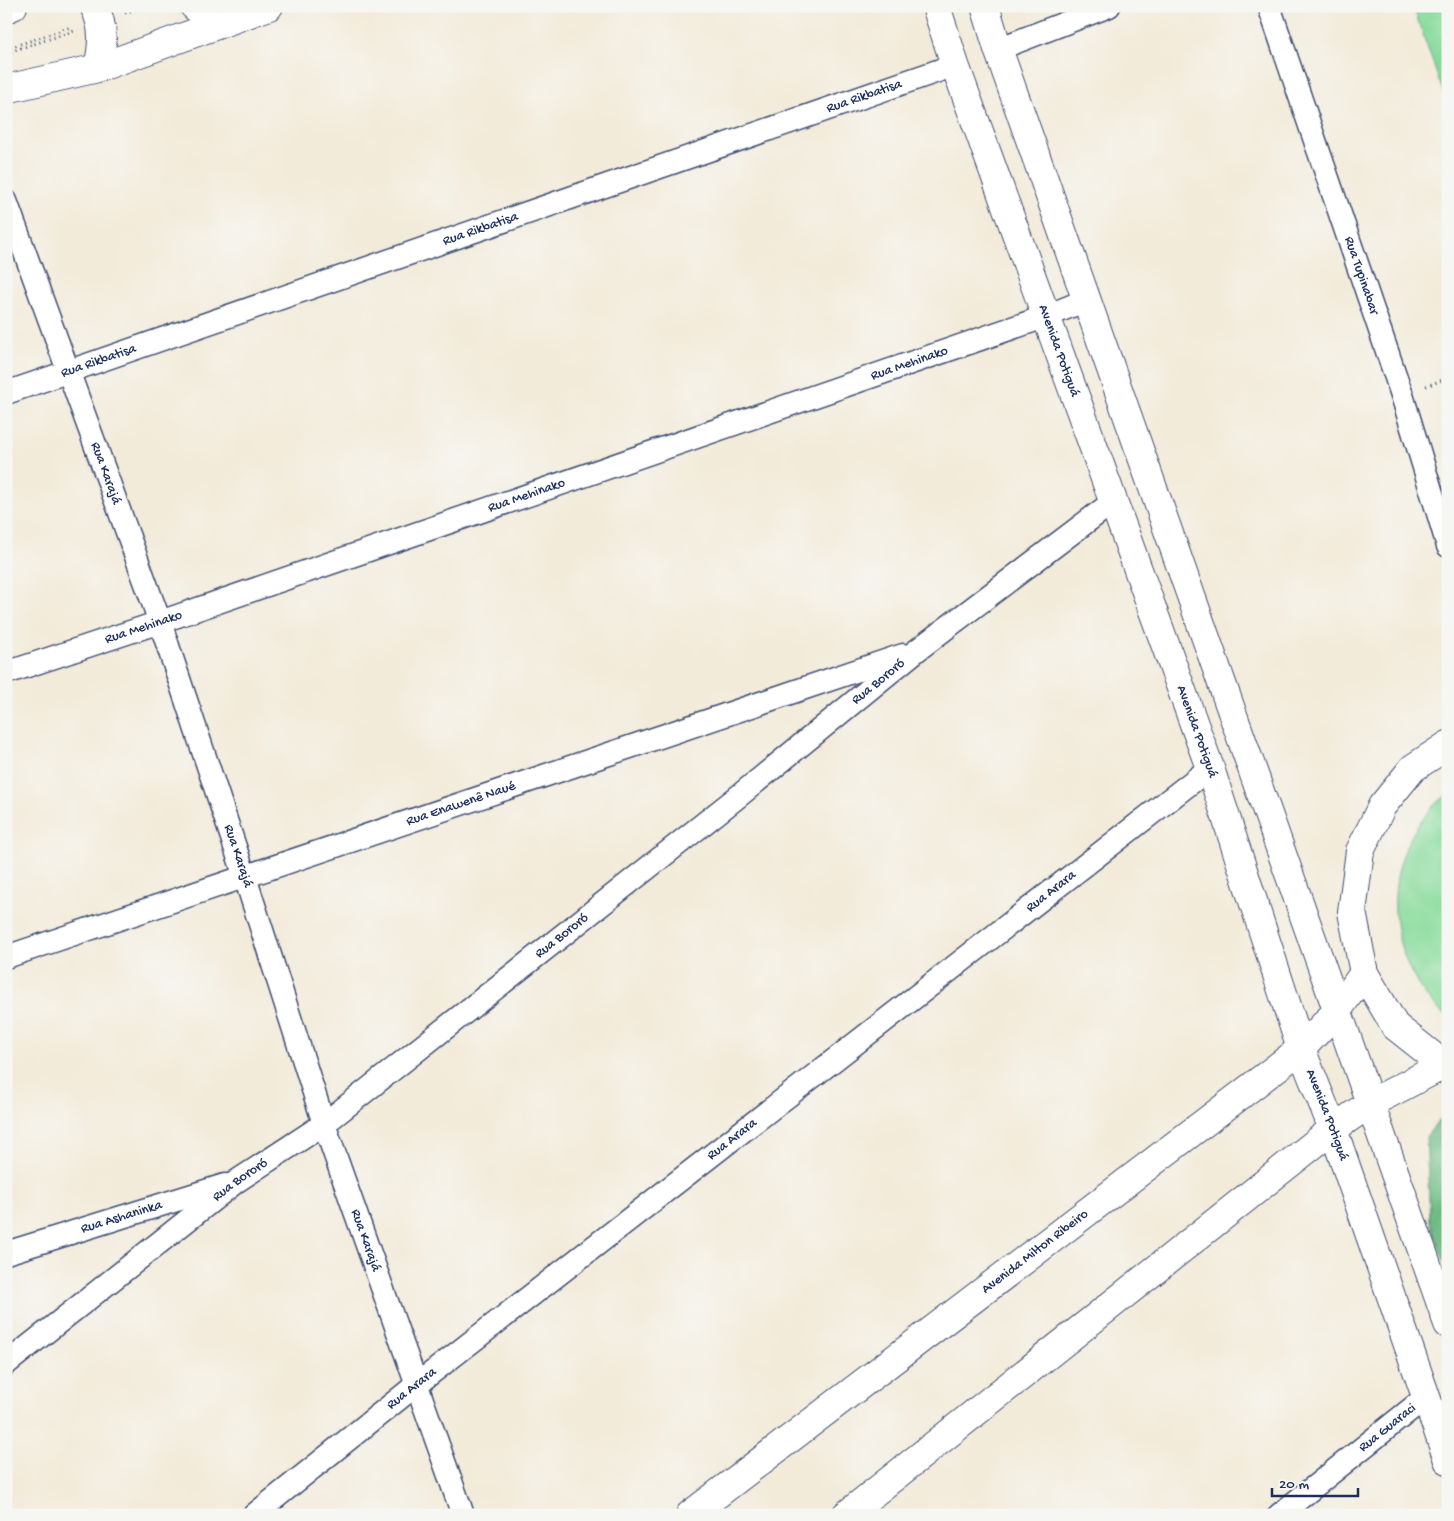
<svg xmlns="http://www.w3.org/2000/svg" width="1454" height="1521" viewBox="0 0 1454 1521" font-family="'Gochi Hand',sans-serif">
<rect width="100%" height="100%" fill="#f6f6f2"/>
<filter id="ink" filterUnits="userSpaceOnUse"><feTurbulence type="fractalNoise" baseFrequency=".02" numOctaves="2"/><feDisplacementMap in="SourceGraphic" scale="10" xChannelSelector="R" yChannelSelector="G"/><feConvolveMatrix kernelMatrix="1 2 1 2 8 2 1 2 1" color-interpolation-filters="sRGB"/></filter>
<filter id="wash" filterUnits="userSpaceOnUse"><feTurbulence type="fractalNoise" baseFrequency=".0096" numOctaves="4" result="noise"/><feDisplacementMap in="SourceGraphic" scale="20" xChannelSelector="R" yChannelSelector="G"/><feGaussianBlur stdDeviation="1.12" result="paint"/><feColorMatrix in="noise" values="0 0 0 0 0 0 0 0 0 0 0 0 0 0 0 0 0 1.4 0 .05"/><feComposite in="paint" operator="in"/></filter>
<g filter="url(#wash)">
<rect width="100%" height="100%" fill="#f3ebda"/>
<g fill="#88db9c" stroke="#52857d">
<path d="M 1413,6 L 1448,6 L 1448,106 Z"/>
<path d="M 1448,794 L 1448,1018 C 1380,963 1374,849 1448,794 Z"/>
</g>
<path fill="#6ebb84" stroke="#447571" d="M 1448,1109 L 1448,1272 L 1430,1222 L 1426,1137 Z"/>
</g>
<g filter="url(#ink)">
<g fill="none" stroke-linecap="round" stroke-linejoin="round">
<defs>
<g id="street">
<path id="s1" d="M 1269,6 L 1402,395 L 1448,546"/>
<path d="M 998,49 L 1109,6"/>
<path id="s2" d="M 6,201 L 160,622 L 245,877 L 324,1124 L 463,1515"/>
<path id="s3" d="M 6,393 L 955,65"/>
<path id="s4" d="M 6,673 L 160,622 L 1047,316 L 1086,300"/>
<path id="s5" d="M 6,957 L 903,655"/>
<path id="s6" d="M 6,1253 L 225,1185"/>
<path id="s7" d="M 6,1364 L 237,1181 L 324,1124 L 740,795 L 916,651 L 1114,501"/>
<path id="s8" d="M 254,1515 L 416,1385 L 1210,768"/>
<path id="s9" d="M 1279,1515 L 1426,1397"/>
</g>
<g id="secondary">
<path id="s10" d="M 936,6 L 955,65 L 1210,768 L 1301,1049 L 1333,1129 L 1448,1460"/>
<path d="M 985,6 L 998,49 L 1448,1324"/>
<path d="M 1448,745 L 1413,768 L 1382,806 L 1360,851 L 1352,912 L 1364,973 L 1395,1026 L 1448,1068"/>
<path id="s11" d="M 690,1515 L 1301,1049 L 1336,1012 L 1364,973"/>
<path d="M 846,1515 L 1333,1129 L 1369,1104 L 1442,1066"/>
</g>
<g id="primary">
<path d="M 94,6 C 105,27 103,46 98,68"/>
<path d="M 194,6 L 216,25"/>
<path d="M 6,9 L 13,6"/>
<path d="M 6,89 L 98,68 L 269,6"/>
</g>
</defs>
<use href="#street" stroke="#3b4b71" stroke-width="25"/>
<use href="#secondary" stroke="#3b4b71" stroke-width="30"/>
<use href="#primary" stroke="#3b4b71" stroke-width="30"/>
<g stroke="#3b4b71" stroke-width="3" stroke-dasharray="1 4" stroke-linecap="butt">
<path d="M 125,13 L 143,6"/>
<path d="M 6,49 L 71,27"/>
<path d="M 6,53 L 74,31"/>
<path d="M 1426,386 L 1448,378"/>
</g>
<use href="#street" stroke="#fff" stroke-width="22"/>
<use href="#secondary" stroke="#fff" stroke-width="28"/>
<use href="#primary" stroke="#fff" stroke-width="28"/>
</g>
</g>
<g text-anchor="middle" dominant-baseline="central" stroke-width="4.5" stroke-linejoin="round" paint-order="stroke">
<g font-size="14" fill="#1b2f5e" stroke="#f6f6f2">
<text stroke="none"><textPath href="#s3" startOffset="908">Rua Rikbatisa</textPath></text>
<text stroke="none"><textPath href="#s3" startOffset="502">Rua Rikbatisa</textPath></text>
<text stroke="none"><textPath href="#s1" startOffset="285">Rua Tupinabar</textPath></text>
<text stroke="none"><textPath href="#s10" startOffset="366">Avenida Potiguá</textPath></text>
<text stroke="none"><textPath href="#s3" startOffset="98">Rua Rikbatisa</textPath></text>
<text stroke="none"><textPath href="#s4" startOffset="955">Rua Mehinako</textPath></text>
<text stroke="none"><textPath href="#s2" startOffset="290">Rua Karajá</textPath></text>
<text stroke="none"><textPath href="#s4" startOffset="550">Rua Mehinako</textPath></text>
<text stroke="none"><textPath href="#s4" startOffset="145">Rua Mehinako</textPath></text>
<text stroke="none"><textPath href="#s7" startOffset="1108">Rua Bororó</textPath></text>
<text stroke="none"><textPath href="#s10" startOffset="771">Avenida Potiguá</textPath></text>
<text stroke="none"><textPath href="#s5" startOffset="480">Rua Enawenê Naué</textPath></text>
<text stroke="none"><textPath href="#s2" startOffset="695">Rua Karajá</textPath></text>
<text stroke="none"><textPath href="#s8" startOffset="1012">Rua Arara</textPath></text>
<text stroke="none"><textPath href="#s7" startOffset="702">Rua Bororó</textPath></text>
<text stroke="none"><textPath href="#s10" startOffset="1176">Avenida Potiguá</textPath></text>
<text stroke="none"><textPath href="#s8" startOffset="608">Rua Arara</textPath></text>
<text stroke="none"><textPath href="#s7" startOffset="298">Rua Bororó</textPath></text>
<text stroke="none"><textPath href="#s6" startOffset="121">Rua Ashaninka</textPath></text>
<text stroke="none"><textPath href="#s2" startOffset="1100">Rua Karajá</textPath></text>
<text stroke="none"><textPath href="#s11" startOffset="434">Avenida Milton Ribeiro</textPath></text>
<text stroke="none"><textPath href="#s8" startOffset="202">Rua Arara</textPath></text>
<text stroke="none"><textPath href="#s9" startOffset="139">Rua Guaraci</textPath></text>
</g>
</g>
<rect width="1454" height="1521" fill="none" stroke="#f6f6f2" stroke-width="25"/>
<path d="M1272 1488v8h86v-8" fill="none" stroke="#1b2f5e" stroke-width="2.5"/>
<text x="1279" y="1488" font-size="15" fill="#1b2f5e" stroke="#f6f6f2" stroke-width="4" paint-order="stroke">20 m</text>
</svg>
